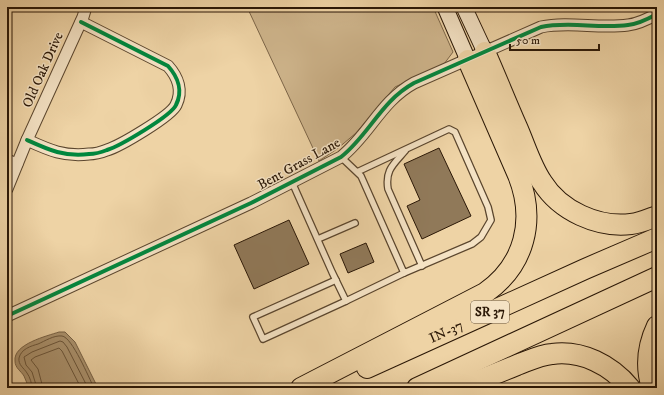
<svg xmlns="http://www.w3.org/2000/svg" width="664" height="395" viewBox="0 0 664 395" font-family="'IM FELL DW Pica',serif">
<rect width="100%" height="100%" fill="#eed3a5"/>
<filter id="stains"><feTurbulence type="fractalNoise" baseFrequency=".005" numOctaves="4"/><feColorMatrix values="0 0 0 0 .2 0 0 0 0 .09 0 0 0 0 .02 0 0 0 .5 -.17"/></filter>
<radialGradient id="worn" r=".72"><stop offset=".6" stop-color="#630" stop-opacity="0"/><stop offset="1" stop-color="#630" stop-opacity=".3"/></radialGradient>
<path fill="#cdb38a" stroke="#7c6548" d="M 247,7 L 433,7 L 453,52 L 444,64 L 395,87 L 356,133 L 337,149 L 319,161 Z"/>
<path fill="#ab936f" stroke="#776145" d="M 59,332 L 65,332 L 75,342 L 98,388 L 29,388 C 27,384 26,380 24,376 C 21,371 15,368 15,361 C 13,344 47,336 59,332 Z"/>
<g fill="none" stroke-linecap="round" stroke-linejoin="round">
<g stroke="#6a553a" stroke-width="1">
<path d="M 32,388 C 32,384 30,377 27,373 C 24,368 18,365 19,358 C 21,349 31,346 38,344 C 45,341 54,335 62,336 C 72,337 89,378 94,388"/>
<path d="M 37,388 L 32,372 L 26,365 L 24,357 L 32,352 L 60,341 L 63,342 L 67,347 L 88,388"/>
<path d="M 43,388 L 38,369 L 31,360 L 35,357 L 59,348 L 62,351 L 81,388"/>
</g>
</g>
<g fill="#907959" stroke="#2a1706">
<path d="M 439,148 L 471,216 L 422,239 L 407,206 L 420,200 L 404,164 Z"/>
<path d="M 289,220 L 309,264 L 254,289 L 234,245 Z"/>
<path d="M 366,243 L 374,262 L 348,273 L 340,254 Z"/>
</g>
<g fill="none" stroke-linecap="round" stroke-linejoin="round">
<defs>
<g id="lane">
<path d="M 405,151 C 393,165 385,170 388,189 L 422,266"/>
<path d="M 341,157 L 361,176 L 404,273 L 472,244 L 481,237 L 491,220 L 488,207 L 455,132 L 449,129 L 357,172"/>
<path d="M 292,182 L 332,272 L 346,301 L 404,273"/>
<path d="M 318,239 L 355,223"/>
<path d="M 336,280 L 253,317 L 263,339 L 346,301"/>
</g>
<g id="street">
<path d="M 27,140 C 49,150 64,157 89,154 C 95,154 102,152 107,150 C 120,146 171,116 176,105 C 183,91 178,77 168,66 L 81,22"/>
<path d="M 7,160 L 17,164"/>
<path d="M 7,189 L 27,140 L 83,17 L 86,7"/>
<path d="M 7,316 L 251,203 L 341,157 C 369,135 381,101 414,83 L 541,27 C 569,21 599,29 628,25 C 638,24 648,19 657,14"/>
</g>
<g id="secondary">
<path d="M 445,7 L 468,60"/>
<path d="M 464,7 L 485,52"/>
</g>
<g id="highway">
<path d="M 485,52 C 496,77 506,102 517,127 C 525,145 531,166 542,182 C 560,211 598,228 631,224 C 640,223 649,219 657,216"/>
<path id="s1" d="M 367,368 L 585,269 L 657,238"/>
<path d="M 301,388 L 485,293 C 525,265 536,220 518,175 L 468,60"/>
<path d="M 417,388 L 657,277"/>
<path d="M 460,388 C 479,380 498,373 517,365 C 528,361 540,355 552,354 C 582,350 611,365 630,388"/>
<path d="M 652,388 C 645,366 647,347 657,326"/>
</g>
</defs>
<use href="#lane" stroke="#5b462e" stroke-width="8"/>
<use href="#street" stroke="#5b462e" stroke-width="13"/>
<use href="#secondary" stroke="#2a1706" stroke-width="17"/>
<use href="#highway" stroke="#2a1706" stroke-width="22"/>
<use href="#lane" stroke="#f4e2c4" stroke-width="5.5"/>
<use href="#street" stroke="#f4e2c4" stroke-width="11"/>
<use href="#secondary" stroke="#f4e2c4" stroke-width="15"/>
<use href="#highway" stroke="#eed3a5" stroke-width="20"/>
<defs>
<g id="cycleway">
<path d="M 27,140 C 49,150 64,157 89,154 C 95,154 102,152 107,150 C 120,146 171,116 176,105 C 183,91 178,77 168,66 L 81,22"/>
<path d="M 7,316 L 251,203 L 341,157 C 369,135 381,101 414,83 L 541,27 C 569,21 599,29 628,25 C 638,24 648,19 657,14"/>
</g>
</defs>
<use href="#cycleway" stroke="#f4e2c4" stroke-width="6"/>
<use href="#cycleway" stroke="#00873e" stroke-width="4"/>
</g>
<g text-anchor="middle" dominant-baseline="central" stroke-width="3" stroke-linejoin="round" paint-order="stroke">
<rect fill="#f4e2c4" stroke="#67543f" stroke-width="1" x="471" y="301" width="38" height="22" rx="3"/>
<g font-size="13" font-weight="bold" fill="#2a1706">
<text x="490" y="312">SR 37</text>
</g>
<g font-size="14" fill="#2a1706" stroke="#f4e2c4">
<text transform="translate(43 70) rotate(-66)">Old Oak Drive</text>
<text transform="translate(299 164) rotate(-29)">Bent Grass Lane</text>
<text stroke="none"><textPath href="#s1" startOffset="87">IN-37</textPath></text>
</g>
</g>
<rect width="664" height="395" fill="none" stroke="#eed3a5" stroke-width="24"/>
<rect x="8" y="8" width="648" height="379" fill="none" stroke="#2a1706" stroke-width="2"/>
<rect x="12" y="12" width="640" height="371" fill="none" stroke="#2a1706"/>
<path d="M510 44v6h89v-6" fill="none" stroke="#2a1706" stroke-width="2"/>
<text x="516" y="44" font-size="12" fill="#2a1706" stroke="#f4e2c4" stroke-width="3" paint-order="stroke">50 m</text>
<rect width="100%" height="100%" filter="url(#stains)"/>
<rect width="100%" height="100%" fill="url(#worn)"/>
</svg>
